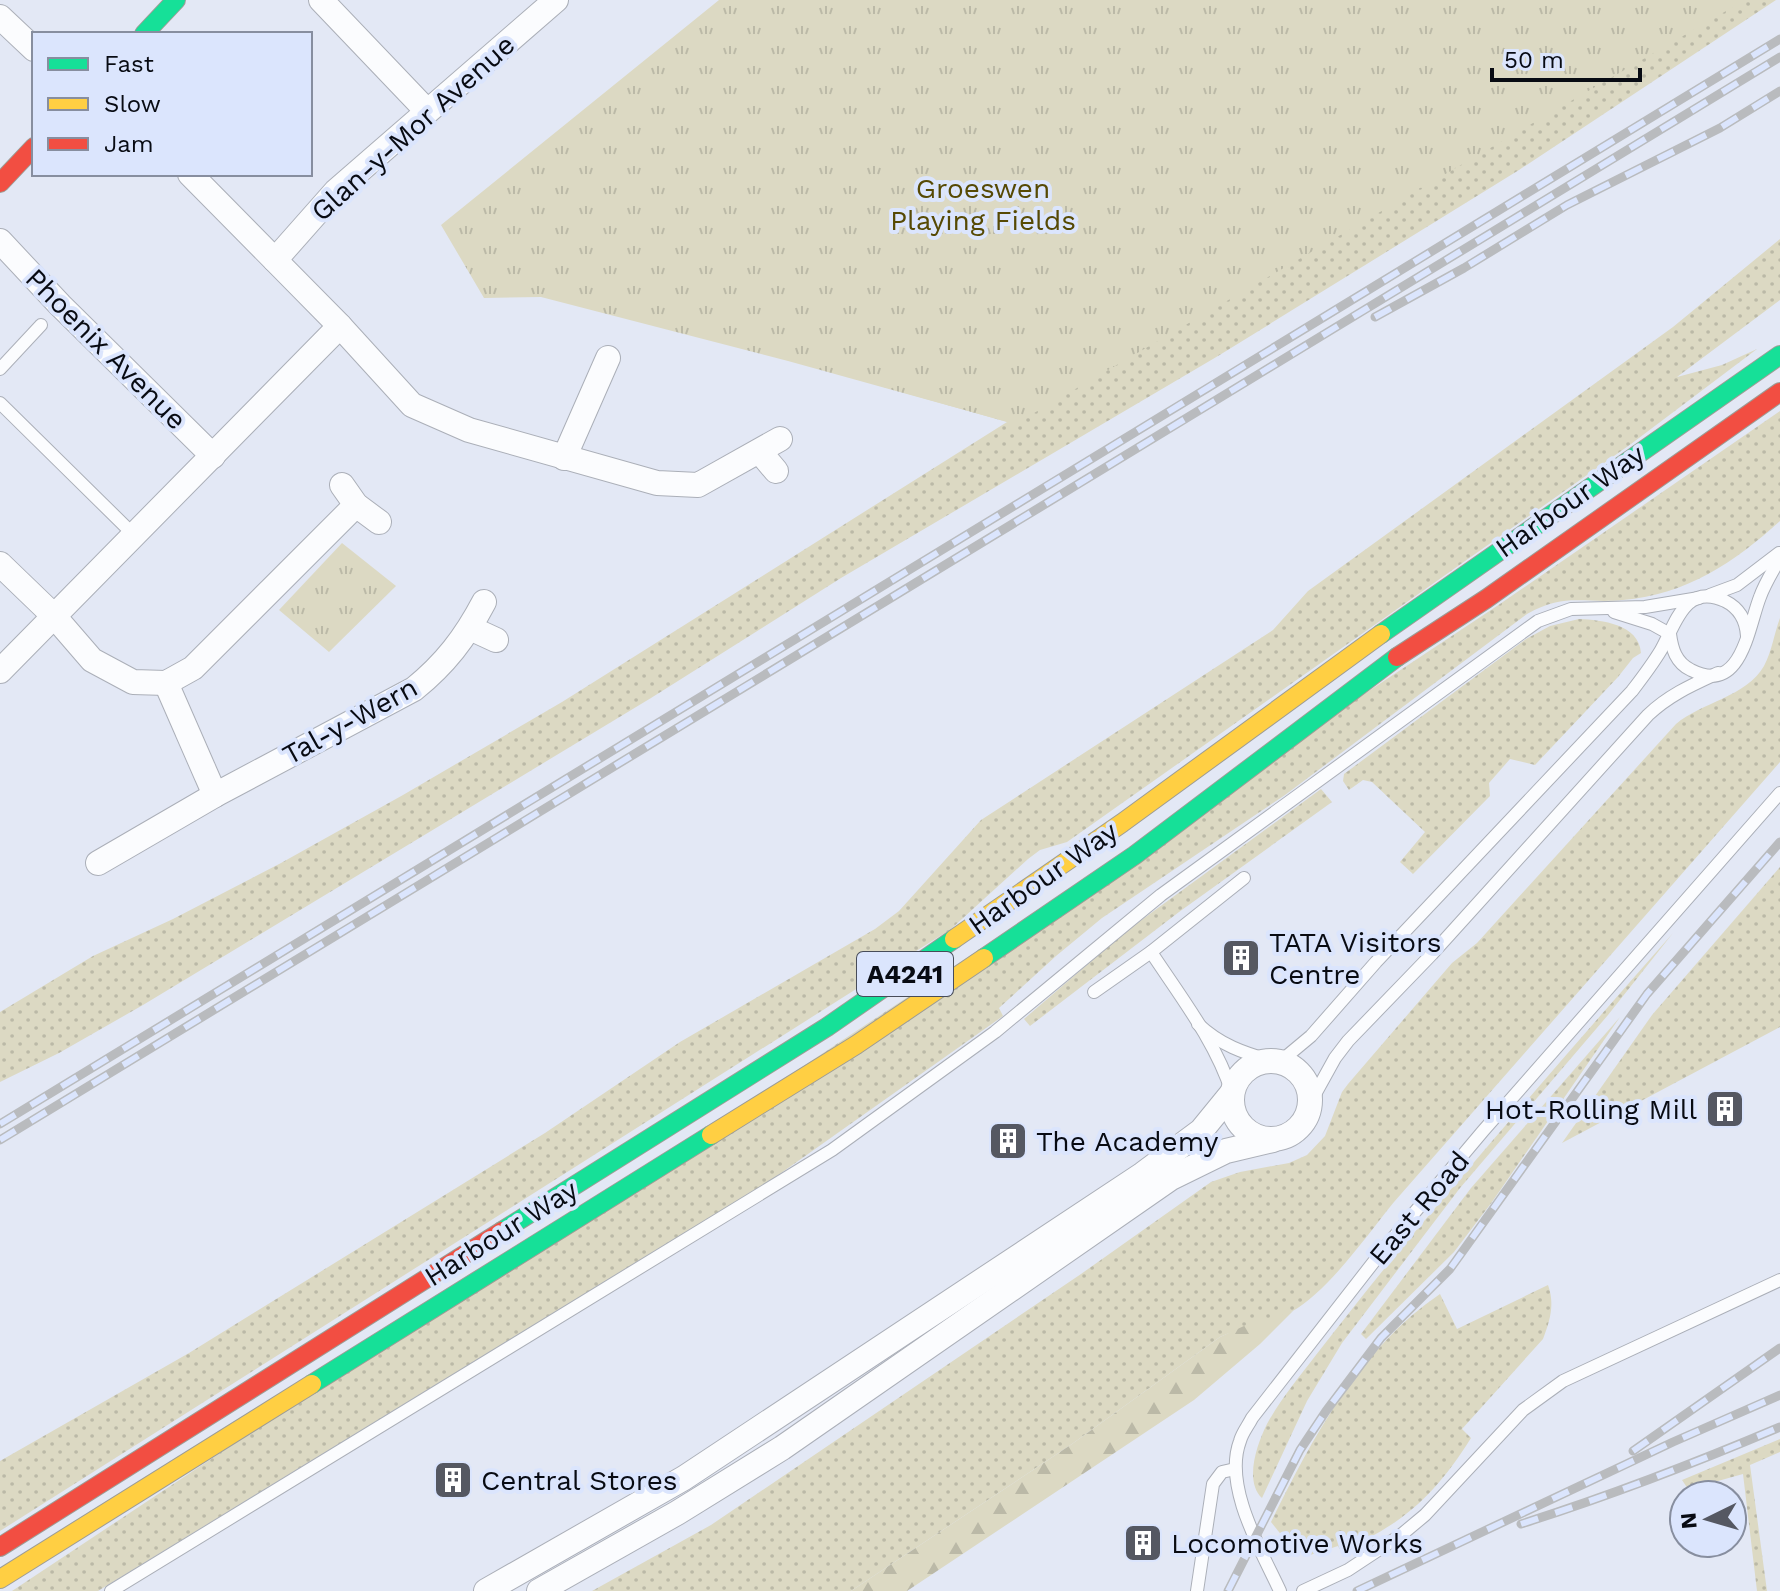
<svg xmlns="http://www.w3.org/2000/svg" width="1780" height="1591" viewBox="0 0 1780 1591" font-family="'Work Sans',sans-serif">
<defs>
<pattern id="grass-dots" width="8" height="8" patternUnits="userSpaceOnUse" patternTransform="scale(2)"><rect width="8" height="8" fill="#dcd9c3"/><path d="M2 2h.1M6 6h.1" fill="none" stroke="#bbb9a7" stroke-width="1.8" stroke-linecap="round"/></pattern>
<pattern id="forest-firs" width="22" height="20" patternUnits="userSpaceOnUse" patternTransform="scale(2)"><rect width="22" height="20" fill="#dcd9c3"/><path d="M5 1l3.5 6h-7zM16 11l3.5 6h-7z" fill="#bbb9a7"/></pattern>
<pattern id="park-tufts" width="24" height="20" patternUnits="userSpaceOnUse" patternTransform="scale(2)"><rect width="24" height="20" fill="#dcd9c3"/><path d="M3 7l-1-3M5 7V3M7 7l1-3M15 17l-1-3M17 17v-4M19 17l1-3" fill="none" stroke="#bbb9a7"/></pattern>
</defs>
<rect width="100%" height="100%" fill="#e3e8f5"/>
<g fill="url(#grass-dots)">
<path d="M 1657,0 L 1776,0 L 1519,170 L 1218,356 L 841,578 L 651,698 L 143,1005 L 59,1053 L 0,1082 L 0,1012 L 93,956 L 173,919 L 281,863 L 403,795 L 562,702 L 1007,422 L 884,387 Z"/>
<path d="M 1780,239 L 1780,300 L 1677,377 L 1722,365 L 1757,349 L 1631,444 L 1067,842 L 1040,850 L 1028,859 L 951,929 L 0,1531 L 0,1461 L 189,1353 L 545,1133 L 680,1042 L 875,929 L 899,911 L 981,820 L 1273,630 L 1308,591 L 1673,327 Z"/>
<path d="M 1780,411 L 1780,521 C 1735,562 1686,595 1623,600 C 1583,604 1566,592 1527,614 L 1285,795 L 1102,918 L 1056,956 L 999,1008 L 1003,1016 L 767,1183 L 98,1591 L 12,1591 L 1497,606 Z"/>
<path d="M 1780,618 L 1780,762 L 1394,1202 C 1367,1235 1328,1292 1291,1312 C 1270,1324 1243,1326 1220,1337 L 1072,1444 L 851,1591 L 592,1591 L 711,1525 L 1081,1274 L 1211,1182 L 1240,1172 L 1289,1163 L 1307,1155 L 1325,1136 L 1342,1092 L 1348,1084 L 1452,963 L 1477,943 L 1676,724 C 1702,702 1746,697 1764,666 C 1772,651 1774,634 1780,618 Z"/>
<path d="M 1579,619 C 1602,620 1639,624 1641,653 L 1633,658 L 1618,677 L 1535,765 L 1510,759 L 1489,783 L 1490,796 L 1413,874 L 1400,862 L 1425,832 L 1372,782 L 1363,780 L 1349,790 L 1343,781 L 1344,774 L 1526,639 L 1550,626 Z"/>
<path d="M 1321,789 L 1332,802 L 1179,912 L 1030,1026 L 1024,1019 L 1125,932 Z"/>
<path d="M 1780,867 L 1780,1027 L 1562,1143 L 1652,1015 Z"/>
<path d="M 1673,933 L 1608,1015 L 1460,1188 L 1342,1343 L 1307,1401 L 1262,1498 C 1244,1481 1257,1444 1267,1424 C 1280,1400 1299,1377 1316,1355 C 1345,1318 1373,1282 1403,1246 C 1492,1140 1582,1036 1673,933 Z"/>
<path d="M 1620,1017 L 1492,1202 L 1454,1252 L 1366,1339 L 1361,1334 L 1471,1188 Z"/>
<path d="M 1548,1285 C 1555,1304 1550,1321 1543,1339 L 1462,1429 L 1471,1438 C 1435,1495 1404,1524 1341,1551 L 1338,1546 L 1307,1556 L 1291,1547 L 1271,1522 C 1313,1437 1360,1348 1440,1294 L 1457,1329 Z"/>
<path d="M 1780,1439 L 1780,1452 L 1750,1465 L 1767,1591 L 1757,1591 L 1743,1474 L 1693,1488 L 1688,1489 L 1682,1480 Z"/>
</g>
<path fill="url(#forest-firs)" d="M 1293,1311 L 1260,1344 L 1194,1400 L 907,1591 L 851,1591 L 1072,1444 L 1220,1337 L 1244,1326 Z"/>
<g fill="url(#park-tufts)">
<path d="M 719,0 L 1745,0 L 1015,424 L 788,361 L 541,297 L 484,298 L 441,225 Z"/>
<path d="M 342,543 L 396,586 L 329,652 L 279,610 Z"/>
</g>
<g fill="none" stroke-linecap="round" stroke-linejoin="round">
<defs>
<g id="lane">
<path d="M 0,369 L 41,325"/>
<path d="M 0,403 L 134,535"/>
<path d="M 1710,595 L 1737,585 L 1779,553"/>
<path d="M 1614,612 L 1652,624 L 1670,634"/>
<path d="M 1670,634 C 1672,649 1676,663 1691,670 C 1742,696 1748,627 1760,597 C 1765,583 1773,571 1780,558"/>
<path d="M 1151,952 C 1180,996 1216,1042 1232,1093"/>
<path d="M 1094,992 L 1151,952 L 1244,878"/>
<path d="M 1198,1024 C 1220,1045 1244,1053 1272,1061 L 1287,1056 L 1311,1036 L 1376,962 L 1632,691 C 1642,678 1652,665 1661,650 C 1675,626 1684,582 1725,601 C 1739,608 1746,620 1747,636"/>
<path d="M 1309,1105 L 1335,1058 L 1348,1041 L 1432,954 L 1648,715 C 1669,695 1692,685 1718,673"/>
<path d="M 111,1591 L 832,1150 L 995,1032 L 1161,895 L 1538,621 L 1571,609 L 1645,607 L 1699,598"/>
<path d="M 1197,1591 L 1213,1484 L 1222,1472 L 1235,1469"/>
<path d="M 1280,1591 C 1261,1550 1223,1486 1240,1441 C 1242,1433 1248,1426 1252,1418 L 1383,1250 L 1483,1131 L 1780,793"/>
<path d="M 1303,1591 L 1348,1570 L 1401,1535 L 1425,1515 L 1523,1410 L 1563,1381 L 1780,1280"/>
</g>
<g id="street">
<path d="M 321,0 L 427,111"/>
<path d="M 0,17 L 34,49"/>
<path d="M 190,174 L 340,326 L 412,405 L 469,430 L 657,483 L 698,485 L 780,439"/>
<path d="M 0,241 L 60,305 L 213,456"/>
<path d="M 275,260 L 336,191 L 556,0"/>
<path d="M 760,452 L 776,471"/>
<path d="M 564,458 L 608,358"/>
<path d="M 342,485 L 356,505 L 379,522"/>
<path d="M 0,564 L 54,616 L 92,660 L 133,682 L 166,683 L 193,668 L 356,505"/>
<path d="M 470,628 L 496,640"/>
<path d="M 0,671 L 340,326"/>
<path d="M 166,683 L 215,795"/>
<path d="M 98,863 L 215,795 L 414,689 C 445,664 465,638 484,602"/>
<circle cx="1271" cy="1100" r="39"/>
<path d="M 486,1591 L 684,1478 L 1143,1174 L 1201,1131 L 1232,1093"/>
<path d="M 539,1591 L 677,1513 L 782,1448 L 1171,1178 L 1226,1151 L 1273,1140"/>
</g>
<g id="fast">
<path d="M 144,34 L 176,0"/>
<path d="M 1381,634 L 1780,355"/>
<path d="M 984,958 L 1135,855 L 1397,657"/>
<path d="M 502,1231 L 827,1027 L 954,939"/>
<path d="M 312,1384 L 711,1135"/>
</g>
<g id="slow">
<path d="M 954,939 L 1122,823 L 1381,634"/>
<path d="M 711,1135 L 856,1045 L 984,958"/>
<path d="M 0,1579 L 312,1384"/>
</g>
<g id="jam">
<path d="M 0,183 L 34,147"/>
<path d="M 1397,657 L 1486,599 L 1780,392"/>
<path d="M 0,1547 L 502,1231"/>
</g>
</defs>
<use href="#lane" stroke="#abafb8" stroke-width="14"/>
<use href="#street" stroke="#abafb8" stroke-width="26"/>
<use href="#fast" stroke="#9d9c95" stroke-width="20"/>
<use href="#slow" stroke="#9d9c95" stroke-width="20"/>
<use href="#jam" stroke="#9d9c95" stroke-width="20"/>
<use href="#lane" stroke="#fbfcfe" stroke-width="12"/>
<use href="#street" stroke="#fbfcfe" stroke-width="24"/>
<use href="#fast" stroke="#16e098" stroke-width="18"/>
<use href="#slow" stroke="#ffcf43" stroke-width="18"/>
<use href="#jam" stroke="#f24e42" stroke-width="18"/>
<defs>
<g id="rail">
<path d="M 1375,317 L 1464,268 L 1567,205 L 1720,128 L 1780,91"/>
<path d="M 0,1124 L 1780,39"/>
<path d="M 0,1140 L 1780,57"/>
<path d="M 1633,1451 L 1780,1348"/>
<path d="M 1521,1524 C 1609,1496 1695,1463 1780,1427"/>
<path d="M 1228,1591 L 1300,1450 L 1326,1411 L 1381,1338 L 1450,1269 L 1647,994 L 1780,842"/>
<path d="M 1357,1591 L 1673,1442 L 1780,1395"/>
</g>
</defs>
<use href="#rail" stroke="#b9bbbe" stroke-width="9"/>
<use href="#rail" stroke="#dbe5fd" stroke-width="6" stroke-dasharray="18" stroke-linecap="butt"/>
</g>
<defs>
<symbol id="building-square" viewBox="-11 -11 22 22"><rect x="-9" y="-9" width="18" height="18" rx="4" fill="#555862" stroke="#dbe5fd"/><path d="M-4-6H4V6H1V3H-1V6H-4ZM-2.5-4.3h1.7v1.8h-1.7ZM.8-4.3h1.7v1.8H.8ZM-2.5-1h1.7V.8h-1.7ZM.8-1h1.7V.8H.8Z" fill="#fff"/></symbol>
</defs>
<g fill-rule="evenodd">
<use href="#building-square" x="1219" y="936" width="44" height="44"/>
<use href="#building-square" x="1703" y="1087" width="44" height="44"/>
<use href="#building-square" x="986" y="1119" width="44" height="44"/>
<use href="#building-square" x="431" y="1458" width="44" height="44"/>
<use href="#building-square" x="1121" y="1521" width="44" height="44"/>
</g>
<g text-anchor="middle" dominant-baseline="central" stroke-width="8" stroke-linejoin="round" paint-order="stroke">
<rect fill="#dbe5fd" stroke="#474c59" stroke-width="2" x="857" y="952" width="96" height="44" rx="6"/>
<g font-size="26" font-weight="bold" fill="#080b13">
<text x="905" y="974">A4241</text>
</g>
<g font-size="28" fill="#080b13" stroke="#dbe5fd">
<text transform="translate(413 128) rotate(-42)">Glan-y-Mor Avenue</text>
<text transform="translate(106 349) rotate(45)">Phoenix Avenue</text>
<text transform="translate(1570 501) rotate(-35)">Harbour Way</text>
<text transform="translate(350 721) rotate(-29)">Tal-y-Wern</text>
<text transform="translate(1043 878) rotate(-35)">Harbour Way</text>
<text transform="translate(1419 1208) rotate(-50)">East Road</text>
<text transform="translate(501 1233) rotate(-32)">Harbour Way</text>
</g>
<g font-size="28" fill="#564904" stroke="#dbe5fd">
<text x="983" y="188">Groeswen<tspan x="983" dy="32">Playing Fields</tspan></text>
</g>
<g font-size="28" fill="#080b13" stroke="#dbe5fd" text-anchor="start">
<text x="1269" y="942">TATA Visitors<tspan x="1269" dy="32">Centre</tspan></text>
<text x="1697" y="1109" text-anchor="end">Hot-Rolling Mill</text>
<text x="1036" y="1141">The Academy</text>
<text x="481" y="1480">Central Stores</text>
<text x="1171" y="1543">Locomotive Works</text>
</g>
</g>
<rect x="32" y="32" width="280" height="144" fill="#dbe5fd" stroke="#878e9f" stroke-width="2"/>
<rect x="48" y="58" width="40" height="12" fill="#16e098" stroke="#878e9f" stroke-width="2"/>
<text x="104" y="72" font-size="24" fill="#080b13">Fast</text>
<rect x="48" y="98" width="40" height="12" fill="#ffcf43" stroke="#878e9f" stroke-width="2"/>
<text x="104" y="112" font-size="24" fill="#080b13">Slow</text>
<rect x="48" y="138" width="40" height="12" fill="#f24e42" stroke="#878e9f" stroke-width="2"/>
<text x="104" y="152" font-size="24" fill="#080b13">Jam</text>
<g transform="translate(1708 1519) rotate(265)"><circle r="38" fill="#dbe5fd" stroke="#878e9f" stroke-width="2"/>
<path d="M0-6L14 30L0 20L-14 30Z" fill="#555862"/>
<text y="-12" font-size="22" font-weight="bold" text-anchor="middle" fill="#080b13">N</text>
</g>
<path d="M1492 68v12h148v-12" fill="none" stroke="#080b13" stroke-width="4"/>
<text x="1504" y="68" font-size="24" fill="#080b13" stroke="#dbe5fd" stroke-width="6" paint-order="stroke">50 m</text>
</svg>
